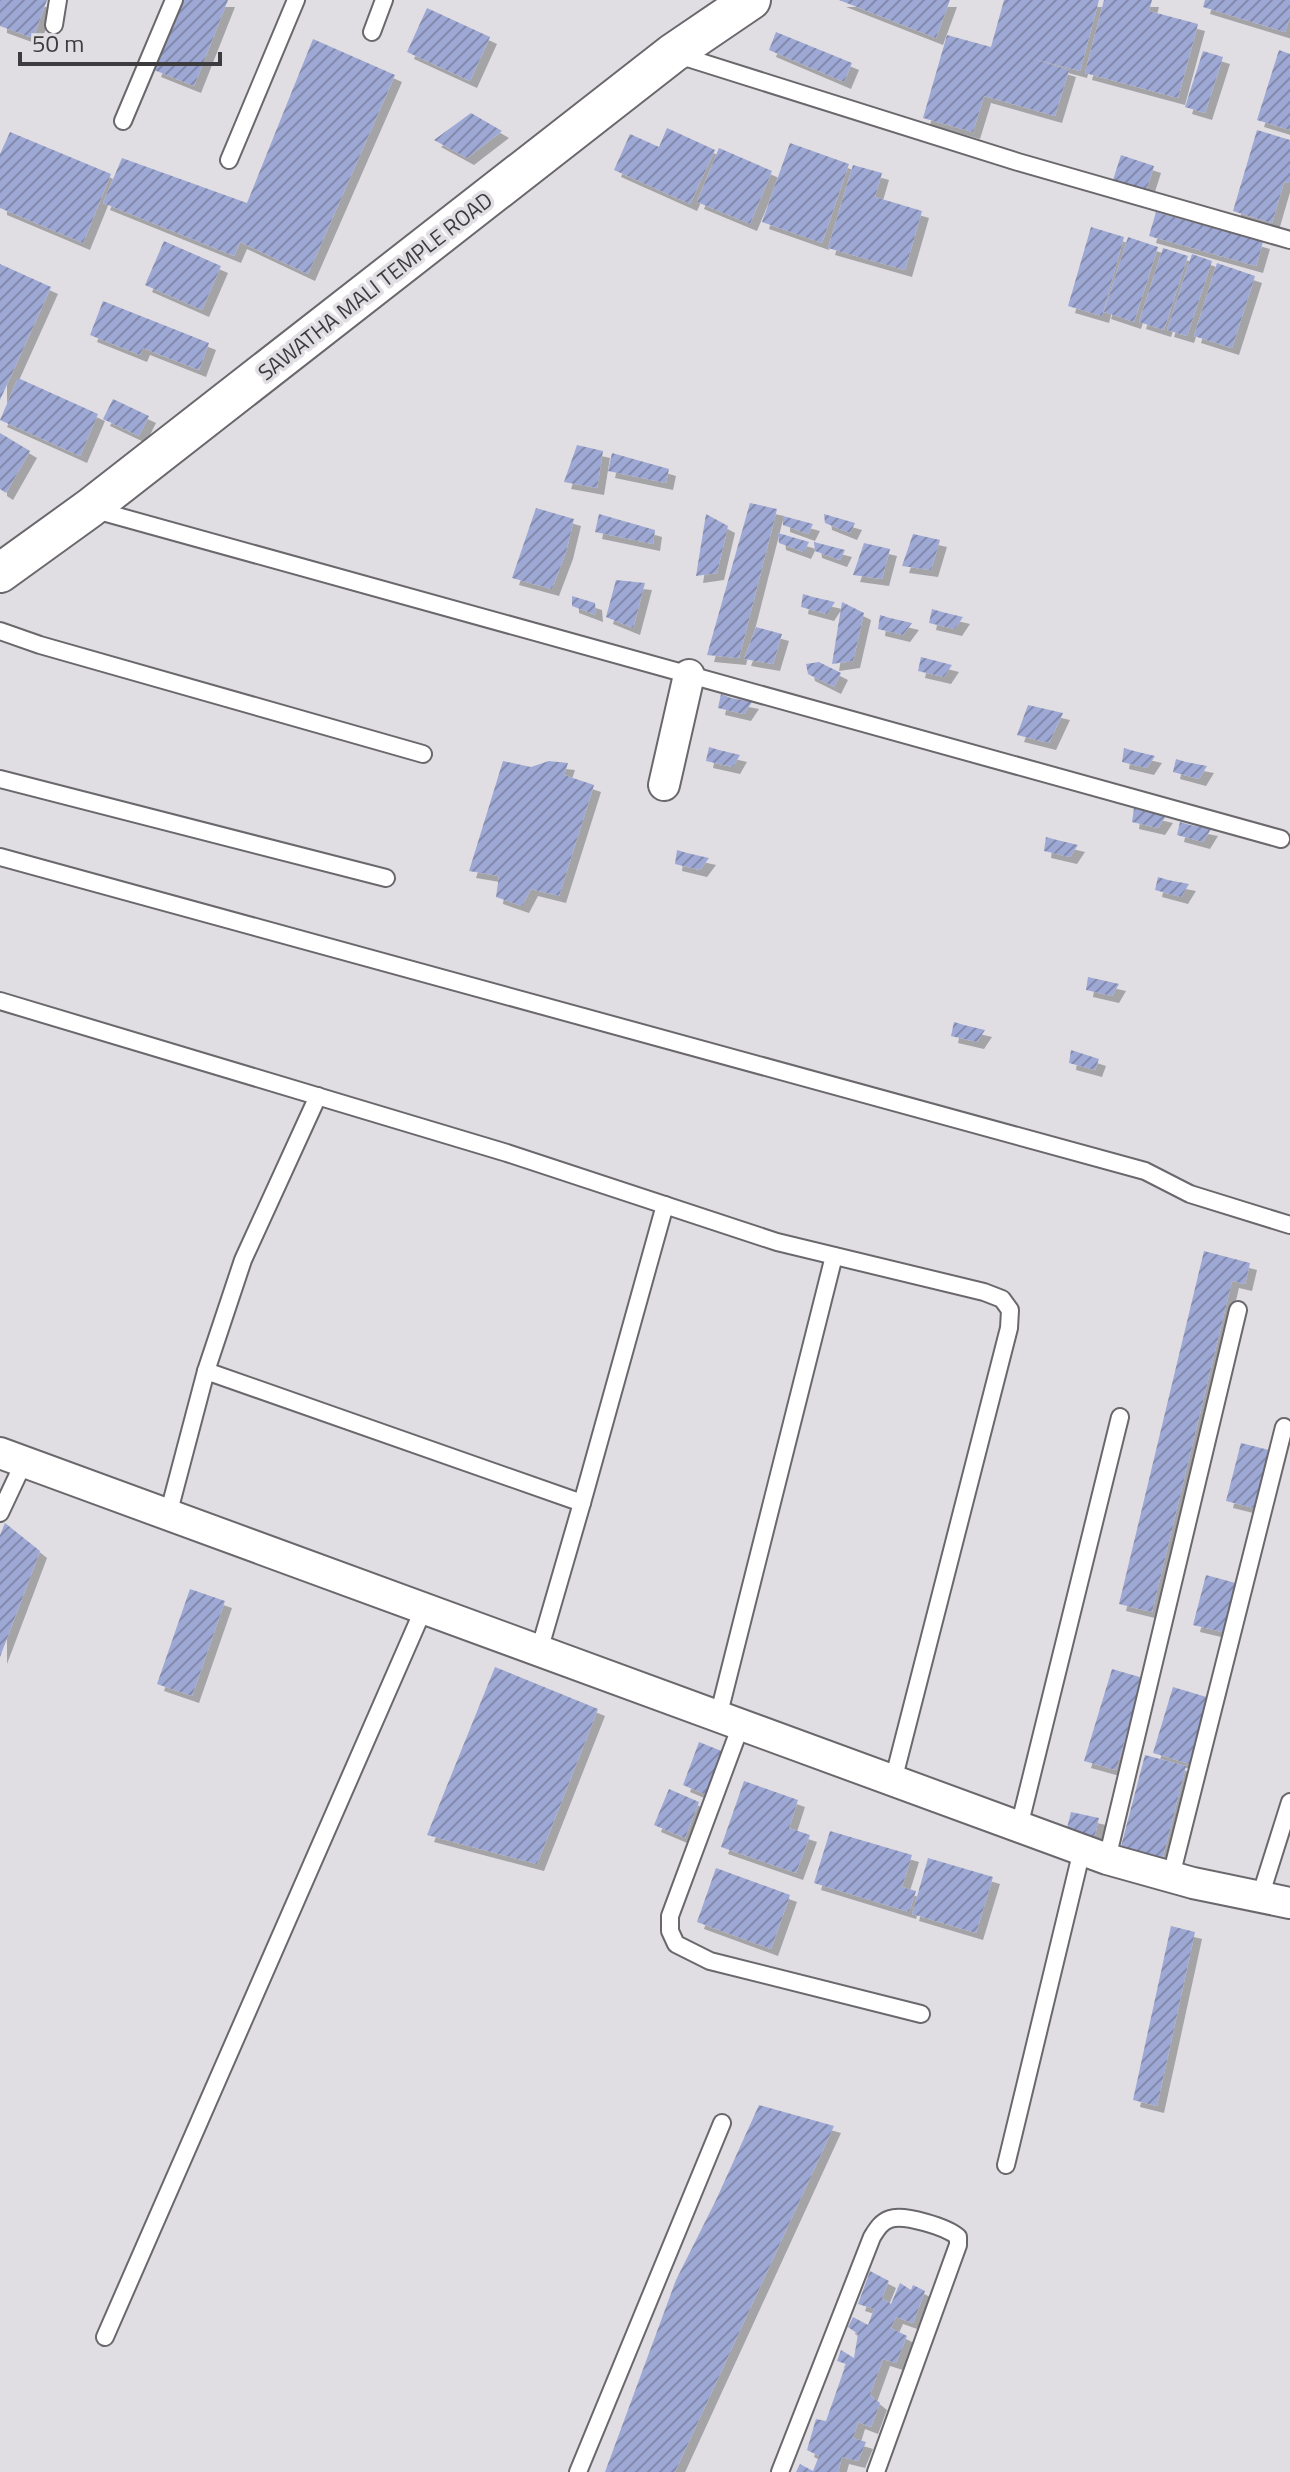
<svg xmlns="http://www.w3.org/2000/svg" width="1290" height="2472" viewBox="0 0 1290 2472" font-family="'Titillium Web',sans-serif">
<defs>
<pattern id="building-hatch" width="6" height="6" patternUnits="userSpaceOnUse" patternTransform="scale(2)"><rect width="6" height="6" fill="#9ea8d4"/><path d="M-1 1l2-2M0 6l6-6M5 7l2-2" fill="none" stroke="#828aad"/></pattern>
<filter id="shadow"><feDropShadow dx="7" dy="7" stdDeviation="0" flood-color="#0004"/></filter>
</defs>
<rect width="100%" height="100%" fill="#e0dee3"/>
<g fill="url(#building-hatch)" filter="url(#shadow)">
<path d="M 0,0 L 47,0 L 33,38 L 0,26 Z"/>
<path d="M 182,0 L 228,0 L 194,86 L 154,70 Z"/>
<path d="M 839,0 L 950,0 L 936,38 Z"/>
<path d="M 1004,0 L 1099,0 L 1080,71 L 1031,58 L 1069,70 L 1055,116 L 984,96 L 973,132 L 923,118 L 947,35 L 991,47 Z"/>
<path d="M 1104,0 L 1152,0 L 1149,11 L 1198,24 L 1178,98 L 1085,73 Z"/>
<path d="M 1205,0 L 1290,0 L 1290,17 L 1285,32 L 1203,7 Z"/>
<path d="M 427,8 L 490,37 L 470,81 L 407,52 Z"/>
<path d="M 776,32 L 852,63 L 844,82 L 769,50 Z"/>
<path d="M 313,39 L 395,75 L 308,274 L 240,242 L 234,256 L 103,203 L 122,158 L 247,203 Z"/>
<path d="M 1279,50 L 1290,54 L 1290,130 L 1257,120 Z"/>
<path d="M 1203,51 L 1223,57 L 1205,113 L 1185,107 Z"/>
<path d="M 471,113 L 502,131 L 467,158 L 434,140 Z"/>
<path d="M 667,128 L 715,150 L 690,204 L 614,170 L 630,134 L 659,147 Z"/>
<path d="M 1257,130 L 1290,140 L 1290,183 L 1284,182 L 1272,223 L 1233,211 Z"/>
<path d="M 10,132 L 111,174 L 83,243 L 0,208 L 0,154 Z"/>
<path d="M 790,143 L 849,164 L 822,243 L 762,222 Z"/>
<path d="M 719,148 L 772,171 L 750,224 L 697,202 Z"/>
<path d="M 1121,155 L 1154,166 L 1146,191 L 1113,180 Z"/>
<path d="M 853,165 L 882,173 L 875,197 L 922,211 L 905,270 L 828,248 Z"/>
<path d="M 1156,212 L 1263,242 L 1256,266 L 1149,236 Z"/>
<path d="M 1091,227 L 1124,237 L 1102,316 L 1068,306 Z"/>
<path d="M 1128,237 L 1158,247 L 1134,322 L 1104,312 Z"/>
<path d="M 164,241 L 221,266 L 202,310 L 145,285 Z"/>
<path d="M 1163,248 L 1188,256 L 1164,330 L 1139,322 Z"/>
<path d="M 1192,254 L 1212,261 L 1187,336 L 1167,330 Z"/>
<path d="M 1217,263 L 1255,276 L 1232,348 L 1194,336 Z"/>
<path d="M 0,264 L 51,287 L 0,400 Z"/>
<path d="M 103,301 L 209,343 L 199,370 L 143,348 L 140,355 L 90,335 Z"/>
<path d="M 18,378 L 98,414 L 80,456 L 0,420 Z"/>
<path d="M 113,399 L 149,416 L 139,436 L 103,419 Z"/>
<path d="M 0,433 L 30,451 L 6,493 L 0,489 Z"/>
<path d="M 577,445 L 603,451 L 597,488 L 564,482 Z"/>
<path d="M 612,453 L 669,469 L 666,483 L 608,471 Z"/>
<path d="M 750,503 L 777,509 L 739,658 L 707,655 Z"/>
<path d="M 536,508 L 574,519 L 566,552 L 552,589 L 512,578 Z"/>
<path d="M 599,514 L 655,530 L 653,544 L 595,532 Z"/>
<path d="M 706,514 L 728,526 L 717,573 L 696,576 Z"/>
<path d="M 824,514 L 855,523 L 850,533 L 825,523 Z"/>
<path d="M 783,516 L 813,524 L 808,534 L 783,525 Z"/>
<path d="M 778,533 L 809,542 L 804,552 L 779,543 Z"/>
<path d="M 913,534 L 940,540 L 931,570 L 902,566 Z"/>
<path d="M 814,542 L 845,550 L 840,560 L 815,551 Z"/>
<path d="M 864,543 L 890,549 L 882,579 L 853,575 Z"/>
<path d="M 616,580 L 645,583 L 633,628 L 606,617 Z"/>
<path d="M 803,594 L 813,597 L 835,602 L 827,614 L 801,607 Z"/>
<path d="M 572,596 L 595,603 L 596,615 L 572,606 Z"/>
<path d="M 842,602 L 864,613 L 853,661 L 832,664 Z"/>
<path d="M 932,609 L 942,612 L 963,617 L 955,629 L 929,623 Z"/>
<path d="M 880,615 L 890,618 L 912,623 L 903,635 L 878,629 Z"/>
<path d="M 756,627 L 782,634 L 773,664 L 744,659 Z"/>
<path d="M 921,657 L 952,665 L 944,677 L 918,671 Z"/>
<path d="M 819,662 L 841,673 L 834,687 L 808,674 L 806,664 Z"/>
<path d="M 721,694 L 731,698 L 752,702 L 744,714 L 718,708 Z"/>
<path d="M 1028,705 L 1063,713 L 1049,743 L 1017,735 Z"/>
<path d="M 709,747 L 719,750 L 740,755 L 733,767 L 706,761 Z"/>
<path d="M 1124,748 L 1134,751 L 1155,756 L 1147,768 L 1122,762 Z"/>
<path d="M 1176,759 L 1186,762 L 1207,766 L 1199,779 L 1173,772 Z"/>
<path d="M 503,761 L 531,767 L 549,761 L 568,763 L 564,775 L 594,785 L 559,896 L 531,889 L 522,906 L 496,897 L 499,876 L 469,871 Z"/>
<path d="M 1134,808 L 1144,811 L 1166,816 L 1158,828 L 1132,822 Z"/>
<path d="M 1180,822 L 1190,825 L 1211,829 L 1203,842 L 1177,835 Z"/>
<path d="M 1046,837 L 1057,840 L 1078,845 L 1070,857 L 1044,851 Z"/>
<path d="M 677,850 L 687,853 L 709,858 L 700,870 L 675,864 Z"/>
<path d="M 1158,877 L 1168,880 L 1189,884 L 1181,897 L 1155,890 Z"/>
<path d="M 1088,977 L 1119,984 L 1112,996 L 1086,990 Z"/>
<path d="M 954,1022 L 964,1025 L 985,1030 L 977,1042 L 951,1036 Z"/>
<path d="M 1071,1050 L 1099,1059 L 1095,1070 L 1069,1063 Z"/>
<path d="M 1204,1251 L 1250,1263 L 1245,1284 L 1232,1281 L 1152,1612 L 1119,1604 Z"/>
<path d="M 1241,1443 L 1269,1450 L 1254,1508 L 1226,1501 Z"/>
<path d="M 5,1523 L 40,1551 L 0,1657 L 0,1535 Z"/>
<path d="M 1206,1575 L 1243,1585 L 1231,1634 L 1193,1625 Z"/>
<path d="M 190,1589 L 225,1601 L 192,1696 L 157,1684 Z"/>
<path d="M 495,1667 L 598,1709 L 537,1864 L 427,1835 Z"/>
<path d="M 1112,1669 L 1143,1678 L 1116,1770 L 1084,1761 Z"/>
<path d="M 1173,1687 L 1213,1699 L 1193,1765 L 1153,1753 Z"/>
<path d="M 699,1742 L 724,1752 L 707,1795 L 683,1785 Z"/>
<path d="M 1145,1755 L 1186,1766 L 1161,1865 L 1119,1854 Z"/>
<path d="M 744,1781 L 798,1800 L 789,1828 L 810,1835 L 796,1873 L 721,1847 Z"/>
<path d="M 669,1789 L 699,1802 L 685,1838 L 654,1825 Z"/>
<path d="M 1071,1812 L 1099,1818 L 1092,1847 L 1064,1840 Z"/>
<path d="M 830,1831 L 912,1855 L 902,1887 L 916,1891 L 909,1912 L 814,1883 Z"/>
<path d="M 928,1858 L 993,1877 L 976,1933 L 912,1914 Z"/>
<path d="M 716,1868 L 790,1895 L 771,1949 L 697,1922 Z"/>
<path d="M 1171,1926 L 1195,1932 L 1157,2106 L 1133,2100 Z"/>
<path d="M 759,2105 L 834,2126 L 675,2472 L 605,2472 L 676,2280 L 716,2200 Z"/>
<path d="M 870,2271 L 889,2281 L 882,2298 L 891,2304 L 900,2283 L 911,2290 L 913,2285 L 925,2291 L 913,2323 L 896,2317 L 891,2328 L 907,2336 L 896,2363 L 883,2359 L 870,2395 L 880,2403 L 871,2427 L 858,2422 L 853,2438 L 866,2442 L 858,2461 L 842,2457 L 838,2472 L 796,2472 L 800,2464 L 813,2471 L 819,2456 L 807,2450 L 816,2419 L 826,2421 L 846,2364 L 837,2361 L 841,2350 L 854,2358 L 858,2334 L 848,2327 L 853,2317 L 868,2325 L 874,2309 L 858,2304 Z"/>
</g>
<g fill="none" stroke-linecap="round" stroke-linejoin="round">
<defs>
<g id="service">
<path d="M 54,25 L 58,0"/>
<path d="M 372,32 L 384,0"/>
<path d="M 675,54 L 1018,162 L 1290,240"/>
<path d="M 123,121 L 174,0"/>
<path d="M 229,160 L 296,0"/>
<path d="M 92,509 L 1281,839"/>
<path d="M 0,631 L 40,645 L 423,754"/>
<path d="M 0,779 L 386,878"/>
<path d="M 0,857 L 1145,1171 L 1190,1194 L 1290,1225"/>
<path d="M 0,1001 L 507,1153 L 777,1242 L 984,1292 L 1002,1299 L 1010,1310 L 1009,1328 L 893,1781"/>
<path d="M 206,1371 L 582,1503"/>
<path d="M 0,1513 L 24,1462"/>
<path d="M 168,1515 L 206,1371 L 243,1260 L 318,1096"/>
<path d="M 539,1651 L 582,1503 L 665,1205"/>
<path d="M 718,1717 L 834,1256"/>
<path d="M 741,1725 L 670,1916 L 670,1931 L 676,1944 L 710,1961 L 921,2014"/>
<path d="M 1019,1827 L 1120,1417"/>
<path d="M 1107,1859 L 1238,1310"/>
<path d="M 1171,1876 L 1284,1427"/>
<path d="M 1260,1897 L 1290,1802"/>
<path d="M 1006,2165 L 1082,1850"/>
<path d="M 105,2337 L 424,1608"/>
<path d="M 578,2472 L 722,2123"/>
<path d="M 780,2472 L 872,2237 C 877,2229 881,2222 890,2219 C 904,2214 947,2227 958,2237 L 958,2245 L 876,2472"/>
</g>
<g id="minor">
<path d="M 664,785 L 689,675"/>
<path d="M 0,1453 L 1107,1859 L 1193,1883 L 1290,1903"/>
</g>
<path id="tertiary" d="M 0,573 L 90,508 L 673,53 L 751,0"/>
</defs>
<use href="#service" stroke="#6a686c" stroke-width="20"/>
<use href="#minor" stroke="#6a686c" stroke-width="34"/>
<use href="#tertiary" stroke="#6a686c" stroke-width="42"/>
<use href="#service" stroke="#fff" stroke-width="16"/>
<use href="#minor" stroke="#fff" stroke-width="30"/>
<use href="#tertiary" stroke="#fff" stroke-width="38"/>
</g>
<g text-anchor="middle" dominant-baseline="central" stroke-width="7" stroke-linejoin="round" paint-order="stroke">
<g font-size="22" fill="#3c3b3d" stroke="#e0dee3">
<text transform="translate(375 286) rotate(-38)">SAWATHA MALI TEMPLE ROAD</text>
</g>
</g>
<path d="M20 52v12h200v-12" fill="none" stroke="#3c3b3d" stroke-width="4"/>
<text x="32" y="52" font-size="24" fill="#3c3b3d" stroke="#e0dee3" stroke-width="6" paint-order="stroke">50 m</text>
</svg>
